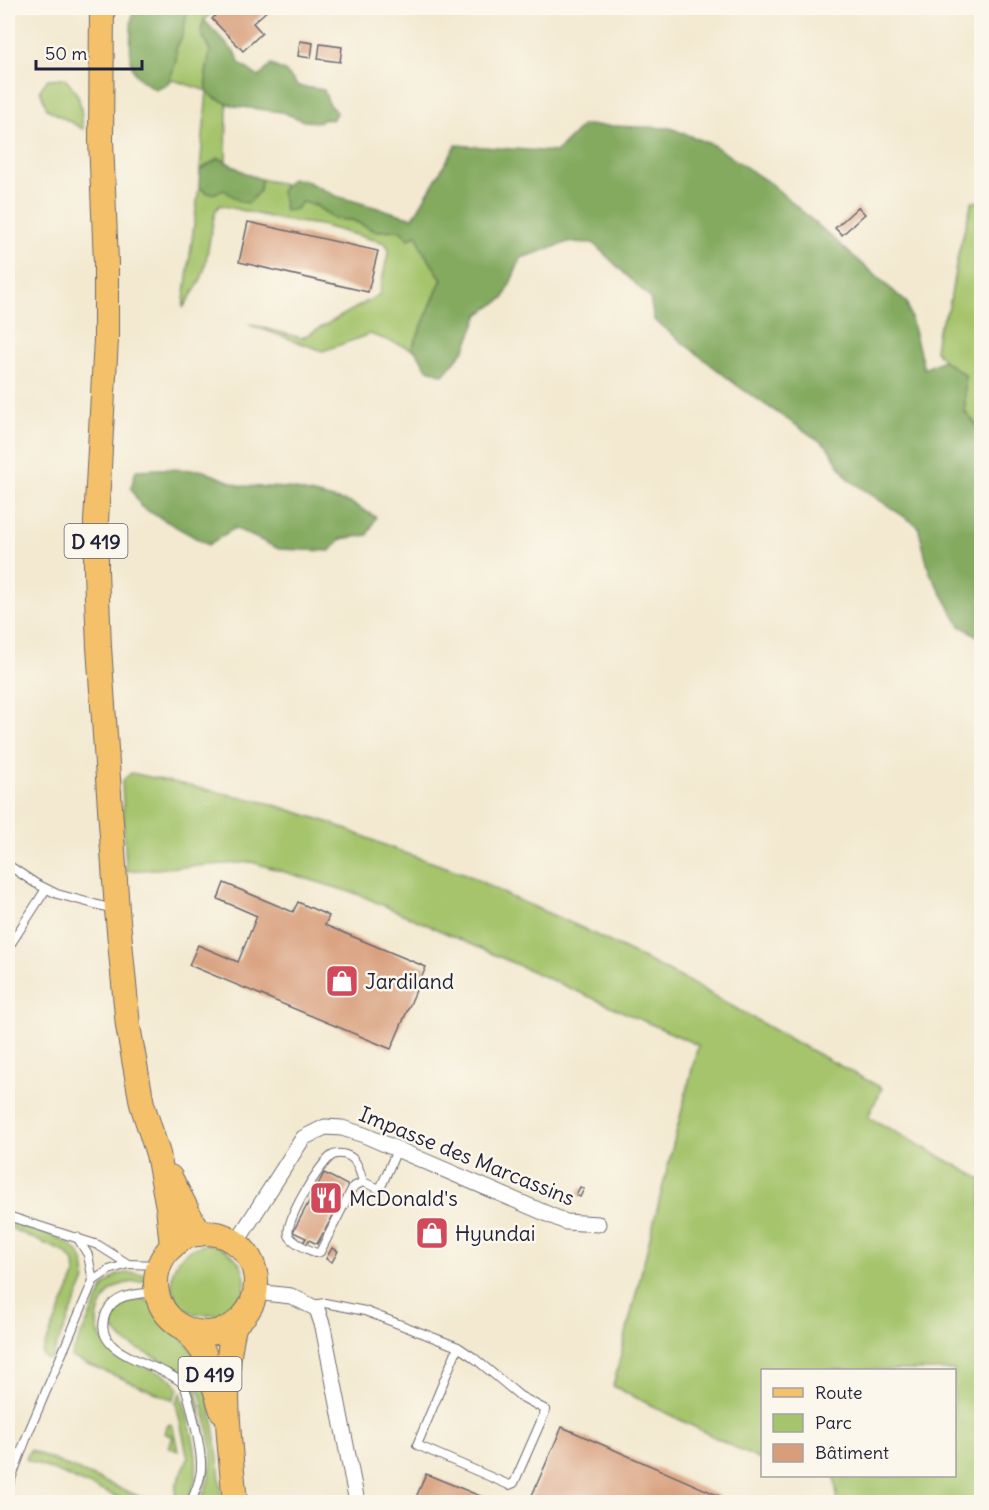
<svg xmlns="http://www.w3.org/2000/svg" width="989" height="1510" viewBox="0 0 989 1510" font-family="Delius,sans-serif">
<rect width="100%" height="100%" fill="#fbf7ec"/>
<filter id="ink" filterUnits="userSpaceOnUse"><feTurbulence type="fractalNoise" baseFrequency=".0167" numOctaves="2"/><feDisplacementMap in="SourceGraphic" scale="12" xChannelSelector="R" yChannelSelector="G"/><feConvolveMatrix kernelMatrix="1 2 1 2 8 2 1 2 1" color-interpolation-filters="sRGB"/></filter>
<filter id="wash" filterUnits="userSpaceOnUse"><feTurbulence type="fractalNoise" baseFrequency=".008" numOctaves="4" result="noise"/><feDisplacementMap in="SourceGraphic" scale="24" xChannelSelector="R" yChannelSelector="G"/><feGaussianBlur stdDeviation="1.35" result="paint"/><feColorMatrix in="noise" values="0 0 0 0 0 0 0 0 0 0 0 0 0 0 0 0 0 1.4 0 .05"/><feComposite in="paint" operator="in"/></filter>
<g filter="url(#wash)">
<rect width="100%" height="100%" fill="#f3e9d0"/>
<g fill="#a5c46c" stroke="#647354" stroke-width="1.5">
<path d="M 188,8 L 216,8 L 204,20 L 201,32 L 210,51 L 206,74 L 215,98 L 227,103 L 226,163 L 219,158 L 200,170 L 207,91 L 170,79 L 176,61 L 176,49 L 182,36 Z"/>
<path d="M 64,78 C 82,95 81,105 83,129 L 47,109 L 40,90 L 48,79 Z"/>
<path d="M 261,179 L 286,185 L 281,191 L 302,202 L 316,206 L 335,219 L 352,220 L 375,231 L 399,230 L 417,233 L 421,248 L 442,279 L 412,349 L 370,334 L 323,351 L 248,324 L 302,338 L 379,295 L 389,249 L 385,243 L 320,225 L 282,220 L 220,205 L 215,211 L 204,271 L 200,282 L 183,308 L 199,187 L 206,193 L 224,190 L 260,190 Z"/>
<path d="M 981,201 L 981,430 L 965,412 L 965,375 L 943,360 L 935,350 L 938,330 L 949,307 L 958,254 L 972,202 Z"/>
<path d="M 131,773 L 268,803 L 331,823 L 399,851 L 466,874 L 509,896 L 578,926 L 682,978 L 799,1044 L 882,1088 L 868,1117 L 981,1179 L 981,1502 L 838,1502 L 834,1476 L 954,1476 L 954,1370 L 762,1370 L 762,1461 L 613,1386 L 698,1045 L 360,895 L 252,862 L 126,871 L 122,781 Z"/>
<path d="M 12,1224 C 42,1234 90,1238 85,1280 L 51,1359 L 47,1359 L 43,1356 L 42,1352 L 75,1276 L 74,1262 L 66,1253 L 10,1228 L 9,1225 Z"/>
<path d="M 208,1244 C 243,1248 261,1291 227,1312 C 221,1316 205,1313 195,1315 C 159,1296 166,1250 208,1244 Z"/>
<path d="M 128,1273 L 146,1274 L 146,1281 C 127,1282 113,1283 103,1302 C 76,1353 145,1360 173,1380 L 178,1388 L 173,1400 L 71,1357 L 104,1286 L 118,1274 Z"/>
<path d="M 136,1297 L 144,1299 L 154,1304 L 194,1352 L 190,1363 L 192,1377 L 188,1380 L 179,1369 L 126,1343 L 113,1329 C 111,1311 119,1302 136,1297 Z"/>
<path d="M 196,1362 C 215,1400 218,1460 222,1502 L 201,1502 C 207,1488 212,1472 212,1456 C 211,1424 197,1394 196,1362 Z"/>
<path d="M 195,1381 L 208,1457 L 208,1472 L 198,1502 L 196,1502 C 200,1494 204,1485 206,1476 C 211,1450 201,1408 190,1385 Z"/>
<path d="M 181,1392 C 187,1417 201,1455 195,1480 C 194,1488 190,1495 187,1502 L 175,1502 L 176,1486 L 188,1458 L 176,1403 Z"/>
<path d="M 170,1424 L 173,1427 L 178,1451 L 169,1447 L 173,1437 L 164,1433 L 167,1426 Z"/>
<path d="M 30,1450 L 152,1502 L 129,1502 L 26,1459 Z"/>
</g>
<g fill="#84aa60" stroke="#53664e" stroke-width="1.5">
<path d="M 133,8 L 188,8 L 182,36 L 176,49 L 176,61 L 168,84 L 155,89 C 146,83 134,77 132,66 C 129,51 131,22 133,8 Z"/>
<path d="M 204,20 L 237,55 L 239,63 L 259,77 L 271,65 L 285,71 L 298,86 L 324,90 L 329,105 L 337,112 L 332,120 L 324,119 L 319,122 L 304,121 L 282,112 L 234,106 L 215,98 L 207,91 L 206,74 L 210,51 L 201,32 Z"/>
<path d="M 583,125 L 670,128 L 713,145 L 771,184 L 907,303 L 924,369 L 943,360 L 965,375 L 965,412 L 981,430 L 981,638 L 960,626 L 929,571 L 918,526 L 848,479 L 827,446 L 739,387 L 654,320 L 650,298 L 593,243 L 569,242 L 521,258 L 504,298 L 479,314 L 465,349 L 443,375 L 426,368 L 417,352 L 412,349 L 442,279 L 421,248 L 417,234 L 409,239 L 399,230 L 375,231 L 352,220 L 335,219 L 315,205 L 302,202 L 296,209 L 285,211 L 281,191 L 291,179 L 304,180 L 336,196 L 413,218 L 456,145 L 556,152 Z"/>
<path d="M 219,158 L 249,175 L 261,179 L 260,190 L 249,203 L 241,202 L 224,190 C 213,195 208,195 199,187 L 200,170 Z"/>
<path d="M 160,469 L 201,470 L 241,486 L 288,488 L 351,503 L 376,517 L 368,535 L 341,539 L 330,551 L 279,549 L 235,528 L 208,545 L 141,507 L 131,488 L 136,470 Z"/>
</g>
<g id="blocks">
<g fill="#d89e7b">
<path d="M 222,8 L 270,8 L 253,23 L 262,33 L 243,51 L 212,19 Z"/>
<path d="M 300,41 L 313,43 L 311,58 L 298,56 Z"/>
<path d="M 320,44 L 342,47 L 340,62 L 318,59 Z"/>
<path d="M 858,207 L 865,214 L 842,235 L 835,228 Z"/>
<path d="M 248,222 L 378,251 L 368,292 L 239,262 Z"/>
<path d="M 224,883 L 293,912 L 298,902 L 329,916 L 325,925 L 426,967 L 391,1049 L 189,965 L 198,945 L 238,962 L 257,916 L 218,899 Z"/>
<path d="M 324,1173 L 349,1186 L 336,1213 L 335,1212 L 325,1230 L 326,1231 L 325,1234 L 323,1233 L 317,1244 L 309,1240 L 306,1246 L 302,1244 L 306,1238 L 293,1232 Z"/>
<path d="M 580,1187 L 584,1189 L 580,1197 L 576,1195 Z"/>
<path d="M 332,1248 L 338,1251 L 332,1262 L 326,1259 Z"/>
<path d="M 562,1427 L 720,1496 L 717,1502 L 529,1502 Z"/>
<path d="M 426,1474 L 495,1502 L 414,1502 Z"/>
</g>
</g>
</g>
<g filter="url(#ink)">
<use href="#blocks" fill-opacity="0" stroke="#6b686f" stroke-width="1.5"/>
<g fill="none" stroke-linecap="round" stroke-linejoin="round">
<defs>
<g id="lane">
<path d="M 8,865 L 35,883 L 57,894 L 113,909"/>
<path d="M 8,948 L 46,889"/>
<path d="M 363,1182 C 361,1175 359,1166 354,1160 C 350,1155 340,1152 333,1155 C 320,1162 284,1222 289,1235 C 292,1243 308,1249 316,1253 L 320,1252 L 353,1187 L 363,1182 L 380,1189 L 397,1150"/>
<path d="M 8,1216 L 98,1245 L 128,1264 L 160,1265"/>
<path d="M 77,1237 L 88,1255 L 93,1281"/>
<path d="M 157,1292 C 138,1294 115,1293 106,1313 C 88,1357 161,1362 182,1383 C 189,1390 201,1450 201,1463 C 202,1477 196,1489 191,1502"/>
<path d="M 313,1305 L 325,1303 L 365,1311 L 458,1347 L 473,1357 L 520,1396 L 546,1410 L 514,1483 L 509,1485 L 417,1445 L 458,1347"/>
<path d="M 8,1487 L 29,1431 L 93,1281 L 109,1270 L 128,1264"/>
</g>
<g id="street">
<path d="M 236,1243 L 303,1138 L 325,1127 L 342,1128 L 364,1135 L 566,1222 L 598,1224"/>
<path d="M 255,1292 L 291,1296 L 317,1309 L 323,1327 L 357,1502"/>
</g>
<g id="primary">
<path d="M 102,8 L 101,140 L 106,263 L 106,339 L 96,522 L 96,571 L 99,647 L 117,910 L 128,1026 L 142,1104 L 158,1154 L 168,1207 L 172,1247"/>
<path d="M 170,1177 L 199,1234"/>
<circle cx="206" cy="1283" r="50"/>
<path d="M 186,1329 L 204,1353 L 222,1411"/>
<path d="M 235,1502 C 230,1446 220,1378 235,1324"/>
</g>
</defs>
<use href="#lane" stroke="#6b686f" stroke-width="10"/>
<use href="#street" stroke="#6b686f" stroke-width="17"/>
<use href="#primary" stroke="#6b686f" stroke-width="26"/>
<use href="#lane" stroke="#fff" stroke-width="8"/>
<use href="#street" stroke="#fff" stroke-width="15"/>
<use href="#primary" stroke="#f4c16a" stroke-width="24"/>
</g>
</g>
<defs>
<symbol id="shop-square" viewBox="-11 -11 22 22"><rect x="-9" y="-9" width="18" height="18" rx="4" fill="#d1495b" stroke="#fbf7ec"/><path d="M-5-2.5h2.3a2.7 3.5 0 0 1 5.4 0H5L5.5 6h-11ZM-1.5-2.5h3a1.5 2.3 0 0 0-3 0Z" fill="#fff"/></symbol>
<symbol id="restaurant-square" viewBox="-11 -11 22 22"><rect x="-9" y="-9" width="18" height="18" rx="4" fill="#d1495b" stroke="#fbf7ec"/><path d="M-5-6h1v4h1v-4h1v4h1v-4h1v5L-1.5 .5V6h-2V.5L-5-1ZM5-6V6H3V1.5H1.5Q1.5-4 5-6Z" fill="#fff"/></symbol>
</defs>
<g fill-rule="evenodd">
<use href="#shop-square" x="323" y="962" width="38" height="38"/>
<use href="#restaurant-square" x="307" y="1179" width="38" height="38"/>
<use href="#shop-square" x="413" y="1214" width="38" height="38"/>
</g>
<g text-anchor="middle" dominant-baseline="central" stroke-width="5" stroke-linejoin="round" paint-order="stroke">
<g fill="#fbf7ec" stroke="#636270" stroke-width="1.5">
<rect x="64.5" y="524" width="63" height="34" rx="4.5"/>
<rect x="178.5" y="1357" width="63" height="34" rx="4.5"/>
</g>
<g font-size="20" font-weight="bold" fill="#22223b">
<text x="96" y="541">D 419</text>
<text x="210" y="1374">D 419</text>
</g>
<g font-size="21" fill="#22223b" stroke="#fbf7ec" text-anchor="start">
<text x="365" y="981">Jardiland</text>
<text x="349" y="1198">McDonald's</text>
<text x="455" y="1233">Hyundai</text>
</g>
<g font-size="21" fill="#22223b" stroke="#fbf7ec">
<text transform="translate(467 1156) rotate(22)">Impasse des Marcassins</text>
</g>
</g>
<rect width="989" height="1510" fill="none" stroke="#fbf7ec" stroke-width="30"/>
<rect x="761" y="1369" width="195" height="108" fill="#fbf7ec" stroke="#a4a2a5" stroke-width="1.5"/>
<rect x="773" y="1388" width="30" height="9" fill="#f4c16a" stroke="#a4a2a5" stroke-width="1.5"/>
<text x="815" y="1399" font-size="18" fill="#22223b">Route</text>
<rect x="773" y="1414" width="30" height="18" fill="#a5c46c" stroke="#a4a2a5" stroke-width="1.5"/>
<text x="815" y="1429" font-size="18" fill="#22223b">Parc</text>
<rect x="773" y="1444" width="30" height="18" fill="#d89e7b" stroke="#a4a2a5" stroke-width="1.5"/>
<text x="815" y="1459" font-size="18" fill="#22223b">Bâtiment</text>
<path d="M36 60v9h106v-9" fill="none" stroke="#22223b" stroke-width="3"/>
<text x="45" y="60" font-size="18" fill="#22223b" stroke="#fbf7ec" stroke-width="4.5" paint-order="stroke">50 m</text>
</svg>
